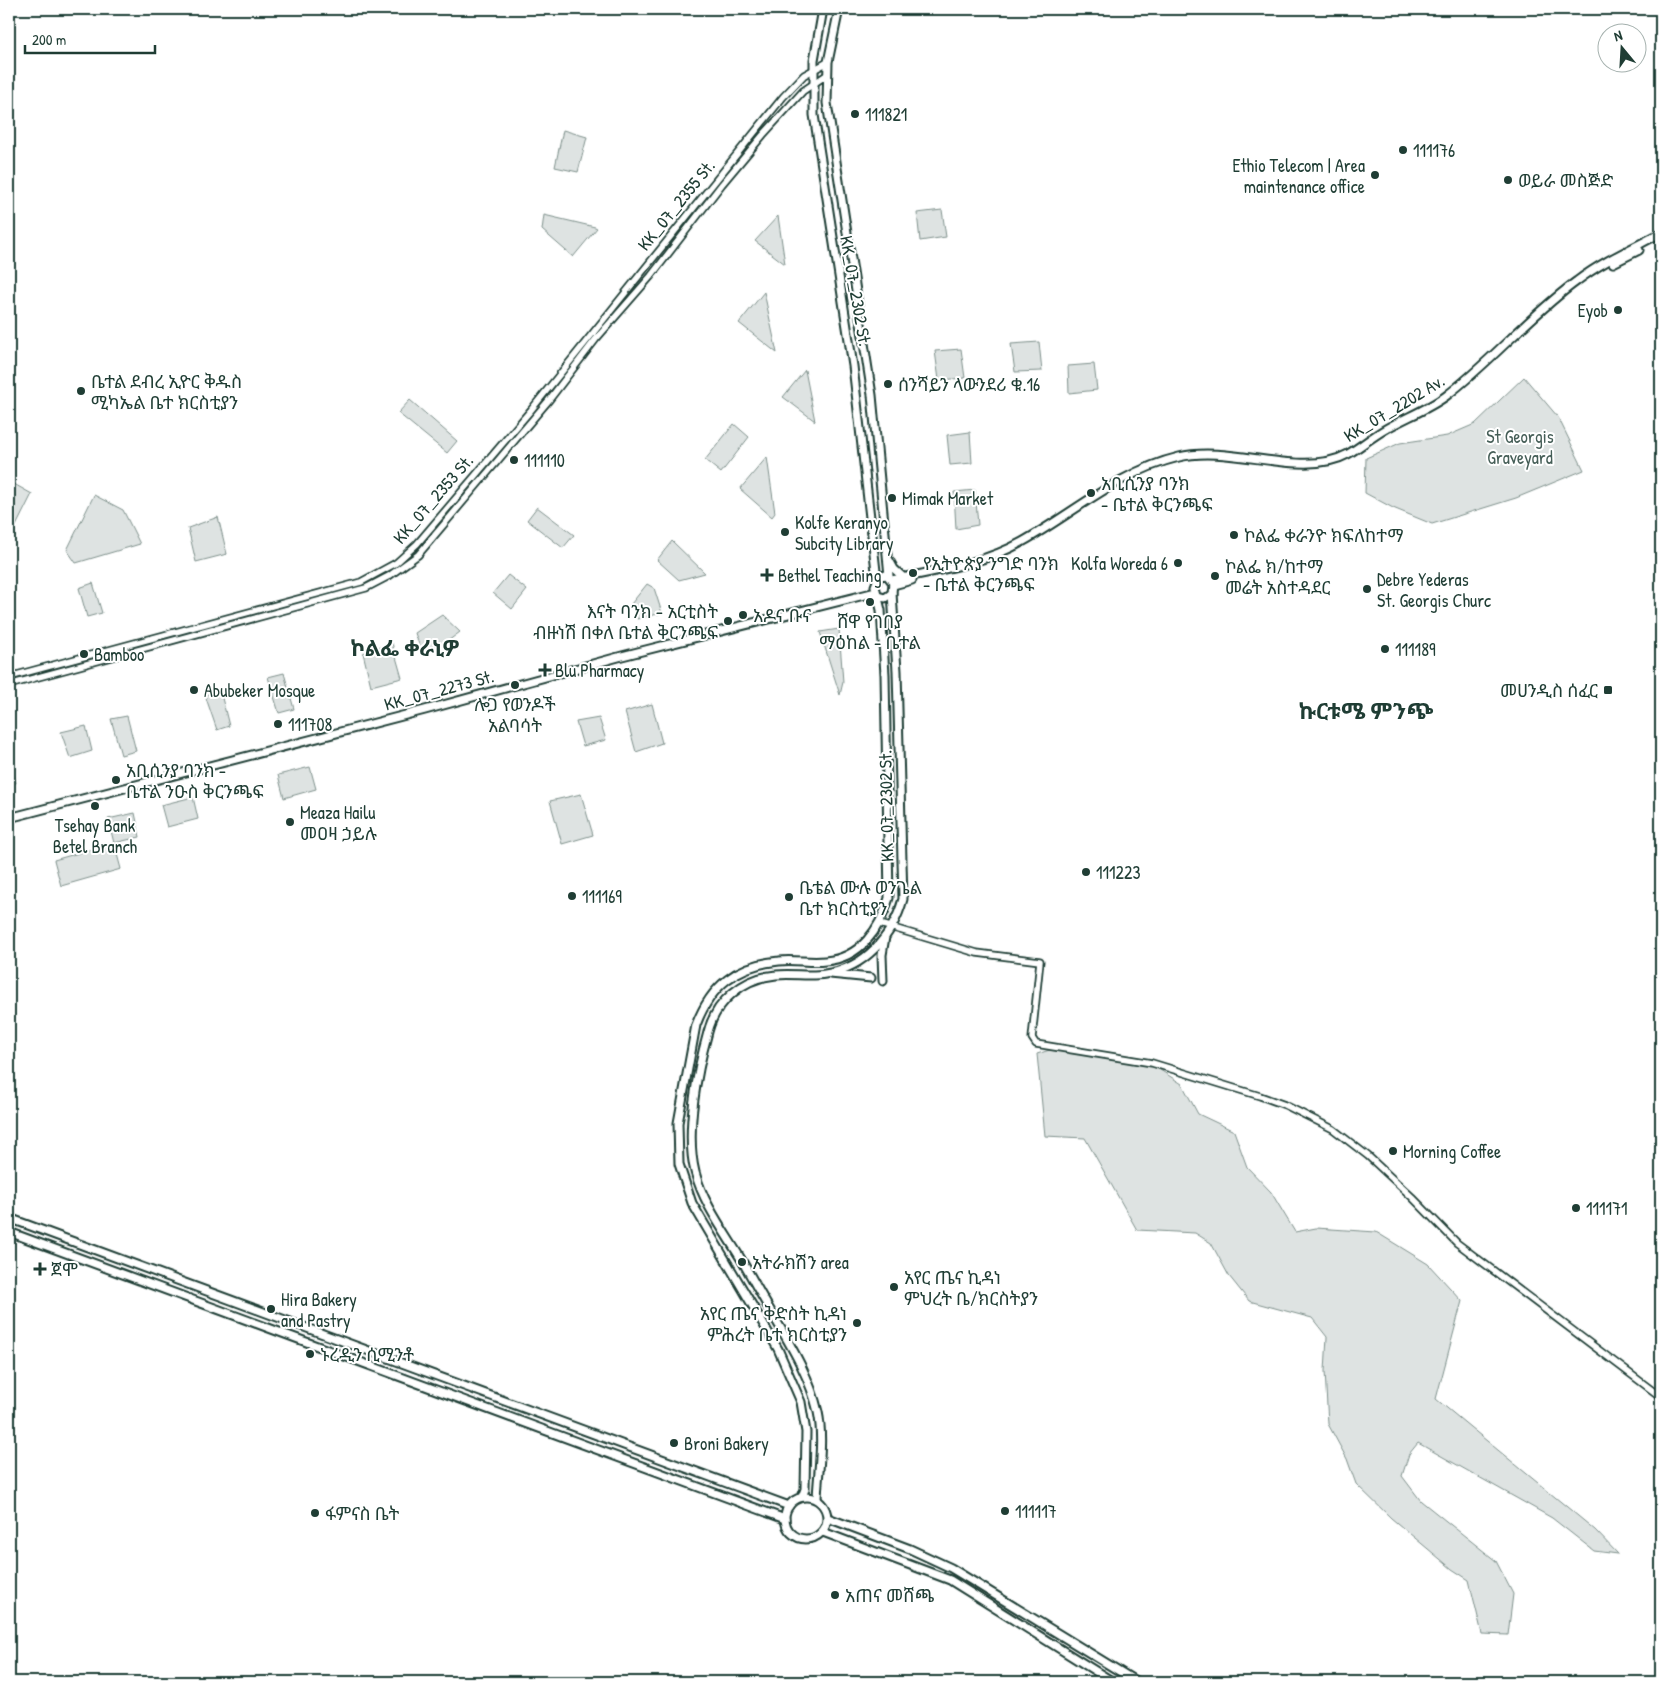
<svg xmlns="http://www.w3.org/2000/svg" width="1670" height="1691" viewBox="0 0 1670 1691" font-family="'Patrick Hand','Noto Sans Ethiopic',sans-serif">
<rect width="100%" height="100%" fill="#fff"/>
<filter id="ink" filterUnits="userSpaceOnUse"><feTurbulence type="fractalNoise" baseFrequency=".02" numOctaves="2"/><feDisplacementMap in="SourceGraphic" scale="10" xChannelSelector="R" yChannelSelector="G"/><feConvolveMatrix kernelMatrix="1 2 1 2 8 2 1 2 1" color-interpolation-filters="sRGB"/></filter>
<g filter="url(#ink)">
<g fill="#dee3e2" stroke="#7e908b">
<path d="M 563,130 L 587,137 L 578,172 L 555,167 Z"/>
<path d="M 942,210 L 946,237 L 920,241 L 917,213 Z"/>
<path d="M 544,215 L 595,227 L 597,228 L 573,257 L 542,230 Z"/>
<path d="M 778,216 L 785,264 L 755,241 Z"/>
<path d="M 764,292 L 777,353 L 739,323 Z"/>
<path d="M 1039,342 L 1042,371 L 1015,372 L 1011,344 Z"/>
<path d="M 961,349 L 965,378 L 939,380 L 935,351 Z"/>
<path d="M 1094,364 L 1097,390 L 1069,393 L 1068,366 Z"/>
<path d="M 805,370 L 815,421 L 783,397 Z"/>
<path d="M 1524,377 L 1558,417 L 1584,470 L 1516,498 L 1432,524 L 1393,508 L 1365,493 L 1366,458 L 1400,443 L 1447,436 L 1475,424 Z"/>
<path d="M 410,400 L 457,441 L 447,453 L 398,413 Z"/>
<path d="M 734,424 L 749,437 L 721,473 L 705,460 Z"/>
<path d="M 970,432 L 972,463 L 950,465 L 947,435 Z"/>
<path d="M 767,457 L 775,513 L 772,517 L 740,489 Z"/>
<path d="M 14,484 L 32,494 L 16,526 L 9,522 L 9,494 Z"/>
<path d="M 975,490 L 978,525 L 956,529 L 954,492 Z"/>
<path d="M 94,495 L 123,510 L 140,544 L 76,563 L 67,550 Z"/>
<path d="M 537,507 L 574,535 L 563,548 L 527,520 Z"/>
<path d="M 218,517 L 227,554 L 196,562 L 188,528 Z"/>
<path d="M 672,541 L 705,573 L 679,580 L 657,560 Z"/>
<path d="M 508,575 L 527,590 L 512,609 L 493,593 Z"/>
<path d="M 93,583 L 102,613 L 87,617 L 79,588 Z"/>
<path d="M 647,584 L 654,588 L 662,613 L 637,619 L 631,604 Z"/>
<path d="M 442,615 L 460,632 L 444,644 L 421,650 L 415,633 Z"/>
<path d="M 839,629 L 843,682 L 840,695 L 820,632 Z"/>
<path d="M 392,643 L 402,678 L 371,686 L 363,653 Z"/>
<path d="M 284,673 L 294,709 L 279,713 L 268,677 Z"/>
<path d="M 220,690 L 229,726 L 217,730 L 205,695 Z"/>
<path d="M 652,704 L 662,743 L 636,752 L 625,712 Z"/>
<path d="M 127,716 L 136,751 L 121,755 L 111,719 Z"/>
<path d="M 599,718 L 606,740 L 583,746 L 576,722 Z"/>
<path d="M 86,726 L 92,751 L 70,758 L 61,732 Z"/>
<path d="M 9,756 L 16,783 L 9,785 Z"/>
<path d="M 310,767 L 316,789 L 284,798 L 278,775 Z"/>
<path d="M 581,794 L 593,835 L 562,844 L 550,801 Z"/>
<path d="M 193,797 L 198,819 L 167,827 L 161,805 Z"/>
<path d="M 135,813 L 140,837 L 114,843 L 121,869 L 61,886 L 54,860 L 114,843 L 108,819 Z"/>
<path d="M 1059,1047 L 1146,1061 L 1182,1084 L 1198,1114 L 1234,1131 L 1247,1167 L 1271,1192 L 1295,1232 L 1316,1228 L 1376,1232 L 1428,1264 L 1462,1301 L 1436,1399 L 1595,1530 L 1618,1554 L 1594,1551 L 1552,1518 L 1418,1443 L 1409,1454 L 1402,1476 L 1421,1501 L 1496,1561 L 1513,1594 L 1508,1635 L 1482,1634 L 1469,1580 L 1452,1569 L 1391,1518 L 1356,1484 L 1347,1459 L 1328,1424 L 1325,1371 L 1327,1337 L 1312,1318 L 1249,1301 L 1229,1276 L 1211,1243 L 1195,1233 L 1137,1230 L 1085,1138 L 1045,1136 L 1037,1054 Z"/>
</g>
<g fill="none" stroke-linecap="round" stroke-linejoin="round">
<defs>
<g id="tertiary">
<path d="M 9,677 L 361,582 L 396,563 L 417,544 L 531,410 L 783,97 L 804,75 L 828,62"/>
<path d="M 9,685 L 366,588 L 389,576 L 418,555 L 549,400 L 596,339 L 651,276 L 722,184 L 763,135 L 803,91 L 828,74"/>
<path d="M 880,924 L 977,953 L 1040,961 L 1032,1038 L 1036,1044 L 1152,1063 L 1260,1096 L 1285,1105 L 1333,1129 L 1368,1156 L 1412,1197 L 1457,1243 L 1661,1397"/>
</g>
<g id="primary">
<path d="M 823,9 L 814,60 L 814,115 L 853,366 L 877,580"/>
<path d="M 839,9 L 828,62 L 827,103 L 872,395 L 889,576"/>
<path d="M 1613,263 L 1639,250"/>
<path d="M 889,560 L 894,569 L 903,577"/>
<path d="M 892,580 C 935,571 983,564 1022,542 C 1074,513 1120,471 1179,457 C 1231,444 1303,479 1348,454 C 1360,447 1372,437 1384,430 C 1404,418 1427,410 1446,396 C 1492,361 1530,315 1577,281 C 1603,261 1633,248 1661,233"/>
<path d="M 893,585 L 912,580"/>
<path d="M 9,818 L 425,710 L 622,656 L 876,592"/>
<path d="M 830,974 L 871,978"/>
<path d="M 883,981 L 882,955 L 885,937"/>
<path d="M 802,1497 L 805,1489 L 806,1432 L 801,1402 L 778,1349 L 692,1203 L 679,1164 L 678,1123 L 696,1025 C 711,985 737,965 779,961 C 794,959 810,963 825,961 C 861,958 880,929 889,898 L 885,675 L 881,610 L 875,586 L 879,576 L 887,575 L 893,583 L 892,593 L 885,598 L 878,596"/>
<path d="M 817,1499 C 818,1471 824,1440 818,1412 C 810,1377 791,1346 773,1315 C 762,1297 752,1278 741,1259 C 724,1231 703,1203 695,1172 C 685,1133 697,1071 708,1032 C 716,1001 743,978 776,975 C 792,973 809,977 825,974 C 865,968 893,936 903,899 L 897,671 L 892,593"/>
</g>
<g id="trunk">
<path d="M 9,1218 L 789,1506"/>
<path d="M 9,1232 L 785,1519"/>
<circle cx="806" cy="1518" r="21"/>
<path d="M 828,1518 L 910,1549 L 951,1568 L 1137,1682"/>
<path d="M 823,1532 L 950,1580 L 1113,1682"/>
</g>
</defs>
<use href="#tertiary" stroke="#1f3d34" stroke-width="9"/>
<use href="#primary" stroke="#1f3d34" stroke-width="11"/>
<use href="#trunk" stroke="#1f3d34" stroke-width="11"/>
<use href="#tertiary" stroke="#fff" stroke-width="5.5"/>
<use href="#primary" stroke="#fff" stroke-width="7"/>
<use href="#trunk" stroke="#fff" stroke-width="7"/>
</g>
</g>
<g fill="#1f3d34" stroke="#fff" stroke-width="2">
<circle cx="855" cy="114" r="5"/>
<circle cx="1403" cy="150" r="5"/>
<circle cx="1375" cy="175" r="5"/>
<circle cx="1508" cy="180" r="5"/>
<circle cx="1618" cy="310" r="5"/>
<circle cx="888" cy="384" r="5"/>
<circle cx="81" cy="391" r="5"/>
<circle cx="514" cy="460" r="5"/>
<circle cx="1091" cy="493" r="5"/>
<circle cx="892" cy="498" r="5"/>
<circle cx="785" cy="532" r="5"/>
<circle cx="1234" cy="535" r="5"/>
<circle cx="1178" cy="563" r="5"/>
<circle cx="913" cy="573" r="5"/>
<path d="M764.5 567.5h5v5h5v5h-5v5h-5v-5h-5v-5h5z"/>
<circle cx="1215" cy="576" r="5"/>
<circle cx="1367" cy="589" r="5"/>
<circle cx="870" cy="602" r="5"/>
<circle cx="743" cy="615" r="5"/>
<circle cx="728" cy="621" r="5"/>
<circle cx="1385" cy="649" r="5"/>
<circle cx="84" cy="654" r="5"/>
<path d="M542.5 662.5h5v5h5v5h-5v5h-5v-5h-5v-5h5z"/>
<circle cx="515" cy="685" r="5"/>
<circle cx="194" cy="690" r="5"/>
<rect x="1603" y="685" width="10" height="10" rx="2.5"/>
<circle cx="278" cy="724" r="5"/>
<circle cx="116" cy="780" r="5"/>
<circle cx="95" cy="806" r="5"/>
<circle cx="290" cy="822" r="5"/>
<circle cx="1086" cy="872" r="5"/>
<circle cx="572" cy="896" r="5"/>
<circle cx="789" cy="897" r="5"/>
<circle cx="1393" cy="1151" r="5"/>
<circle cx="1576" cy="1208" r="5"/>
<circle cx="742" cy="1262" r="5"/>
<path d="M37.5 1261.5h5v5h5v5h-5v5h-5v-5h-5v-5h5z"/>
<circle cx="894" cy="1287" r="5"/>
<circle cx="271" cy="1309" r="5"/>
<circle cx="857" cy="1323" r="5"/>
<circle cx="310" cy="1354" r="5"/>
<circle cx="674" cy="1443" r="5"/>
<circle cx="1005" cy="1511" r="5"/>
<circle cx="315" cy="1513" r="5"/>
<circle cx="835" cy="1595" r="5"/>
</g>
<g text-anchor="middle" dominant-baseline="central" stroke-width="4" stroke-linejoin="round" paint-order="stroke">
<g font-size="18" fill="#1f3d34" stroke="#fff" text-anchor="start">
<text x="865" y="114">111821</text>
<text x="1413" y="150">111176</text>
<text x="1365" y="165" text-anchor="end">Ethio Telecom | Area<tspan x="1365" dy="21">maintenance office</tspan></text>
<text x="1518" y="180">ወይራ መስጅድ</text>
<text x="1608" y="310" text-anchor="end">Eyob</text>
<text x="91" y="381">ቤተል ደብረ ኢዮር ቅዱስ<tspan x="91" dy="21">ሚካኤል ቤተ ክርስቲያን</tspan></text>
<text x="898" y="384">ሰንሻይን ላውንደሪ ቁ.16</text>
<text x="524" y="460">111110</text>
<text x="1101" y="483">አቢሲንያ ባንክ<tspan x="1101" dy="21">- ቤተል ቅርንጫፍ</tspan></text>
<text x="902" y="498">Mimak Market</text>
<text x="795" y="522">Kolfe Keranyo<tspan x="795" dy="21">Subcity Library</tspan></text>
<text x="1244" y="535">ኮልፌ ቀራንዮ ክፍለከተማ</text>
<text x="923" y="563">የኢትዮጵያ ንግድ ባንክ<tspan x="923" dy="21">- ቤተል ቅርንጫፍ</tspan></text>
<text x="1168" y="563" text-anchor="end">Kolfa Woreda 6</text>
<text x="1225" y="566">ኮልፌ ክ/ከተማ<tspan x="1225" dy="21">መሬት አስተዳደር</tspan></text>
<text x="778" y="575">Bethel Teaching</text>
<text x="1377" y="579">Debre Yederas<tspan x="1377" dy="21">St. Georgis Churc</tspan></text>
<text x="718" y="611" text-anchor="end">እናት ባንክ - አርቲስት<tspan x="718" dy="21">ብዙነሽ በቀለ ቤተል ቅርንጫፍ</tspan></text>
<text x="753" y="615">አዶና ቡና</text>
<text x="870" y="621" text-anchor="middle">ሸዋ የገበያ<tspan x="870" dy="21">ማዕከል - ቤተል</tspan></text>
<text x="1395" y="649">111189</text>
<text x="94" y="654">Bamboo</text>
<text x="555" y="670">Blu Pharmacy</text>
<text x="204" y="690">Abubeker Mosque</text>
<text x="1598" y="690" text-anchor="end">መሀንዲስ ሰፈር</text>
<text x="515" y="704" text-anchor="middle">ሎጋ የወንዶች<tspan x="515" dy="21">አልባሳት</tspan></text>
<text x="288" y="724">111708</text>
<text x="126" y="770">አቢሲንያ ባንክ -<tspan x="126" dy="21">ቤተል ንዑስ ቅርንጫፍ</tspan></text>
<text x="300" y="812">Meaza Hailu<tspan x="300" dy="21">መዐዛ ኃይሉ</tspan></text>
<text x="95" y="825" text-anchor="middle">Tsehay Bank<tspan x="95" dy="21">Betel Branch</tspan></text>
<text x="1096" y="872">111223</text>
<text x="799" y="887">ቤቴል ሙሉ ወንጌል<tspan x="799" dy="21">ቤተ ክርስቲያን</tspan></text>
<text x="582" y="896">111169</text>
<text x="1403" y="1151">Morning Coffee</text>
<text x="1586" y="1208">111171</text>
<text x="752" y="1262">አትራክሽን area</text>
<text x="51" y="1269">ጀሞ</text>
<text x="904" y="1277">አየር ጤና ኪዳነ<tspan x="904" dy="21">ምህረት ቤ/ክርስትያን</tspan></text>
<text x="281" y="1299">Hira Bakery<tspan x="281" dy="21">and Pastry</tspan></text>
<text x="847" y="1313" text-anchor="end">አየር ጤና ቅድስት ኪዳነ<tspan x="847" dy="21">ምሕረት ቤተ ክርስቲያን</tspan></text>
<text x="320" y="1354">ኑረዲን ሲሚንቶ</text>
<text x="684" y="1443">Broni Bakery</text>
<text x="1015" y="1511">111117</text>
<text x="325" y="1513">ፋምናስ ቤት</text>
<text x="845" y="1595">አጠና መሸጫ</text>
</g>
<g font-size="18" fill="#1f3d34" stroke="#fff">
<text transform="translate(676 205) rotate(-51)">KK_07_2355 St.</text>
<text transform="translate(856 291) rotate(80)">KK_07_2302 St.</text>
<text transform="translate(1394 408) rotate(-31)">KK_07_2202 Av.</text>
<text transform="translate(433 499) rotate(-49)">KK_07_2353 St.</text>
<text transform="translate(439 690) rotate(-15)">KK_07_2273 St.</text>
<text transform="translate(886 806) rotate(-91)">KK_07_2302 St.</text>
</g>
<g font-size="18" fill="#455e57" stroke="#fff">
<text x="1520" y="436">St Georgis<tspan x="1520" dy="21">Graveyard</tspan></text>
</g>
<g font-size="22" font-weight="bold" fill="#1f3d34" stroke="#fff">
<text x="405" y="648">ኮልፌ ቀራኒዎ</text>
<text x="1366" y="711">ኩርቱሜ ምንጭ</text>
</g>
</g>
<rect width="1670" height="1691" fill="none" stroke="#fff" stroke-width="30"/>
<rect x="15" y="15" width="1640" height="1661" fill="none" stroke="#1f3d34" stroke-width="2" filter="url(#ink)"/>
<g transform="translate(1622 48) rotate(342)"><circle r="24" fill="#ffffff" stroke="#a5b1ae"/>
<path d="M0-4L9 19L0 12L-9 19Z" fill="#1f3d34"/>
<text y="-8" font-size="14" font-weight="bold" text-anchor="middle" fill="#1f3d34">N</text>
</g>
<path d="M25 45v8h130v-8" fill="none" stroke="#1f3d34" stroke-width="2.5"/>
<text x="32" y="45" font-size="15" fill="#1f3d34" stroke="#ffffff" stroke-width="4" paint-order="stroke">200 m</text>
</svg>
